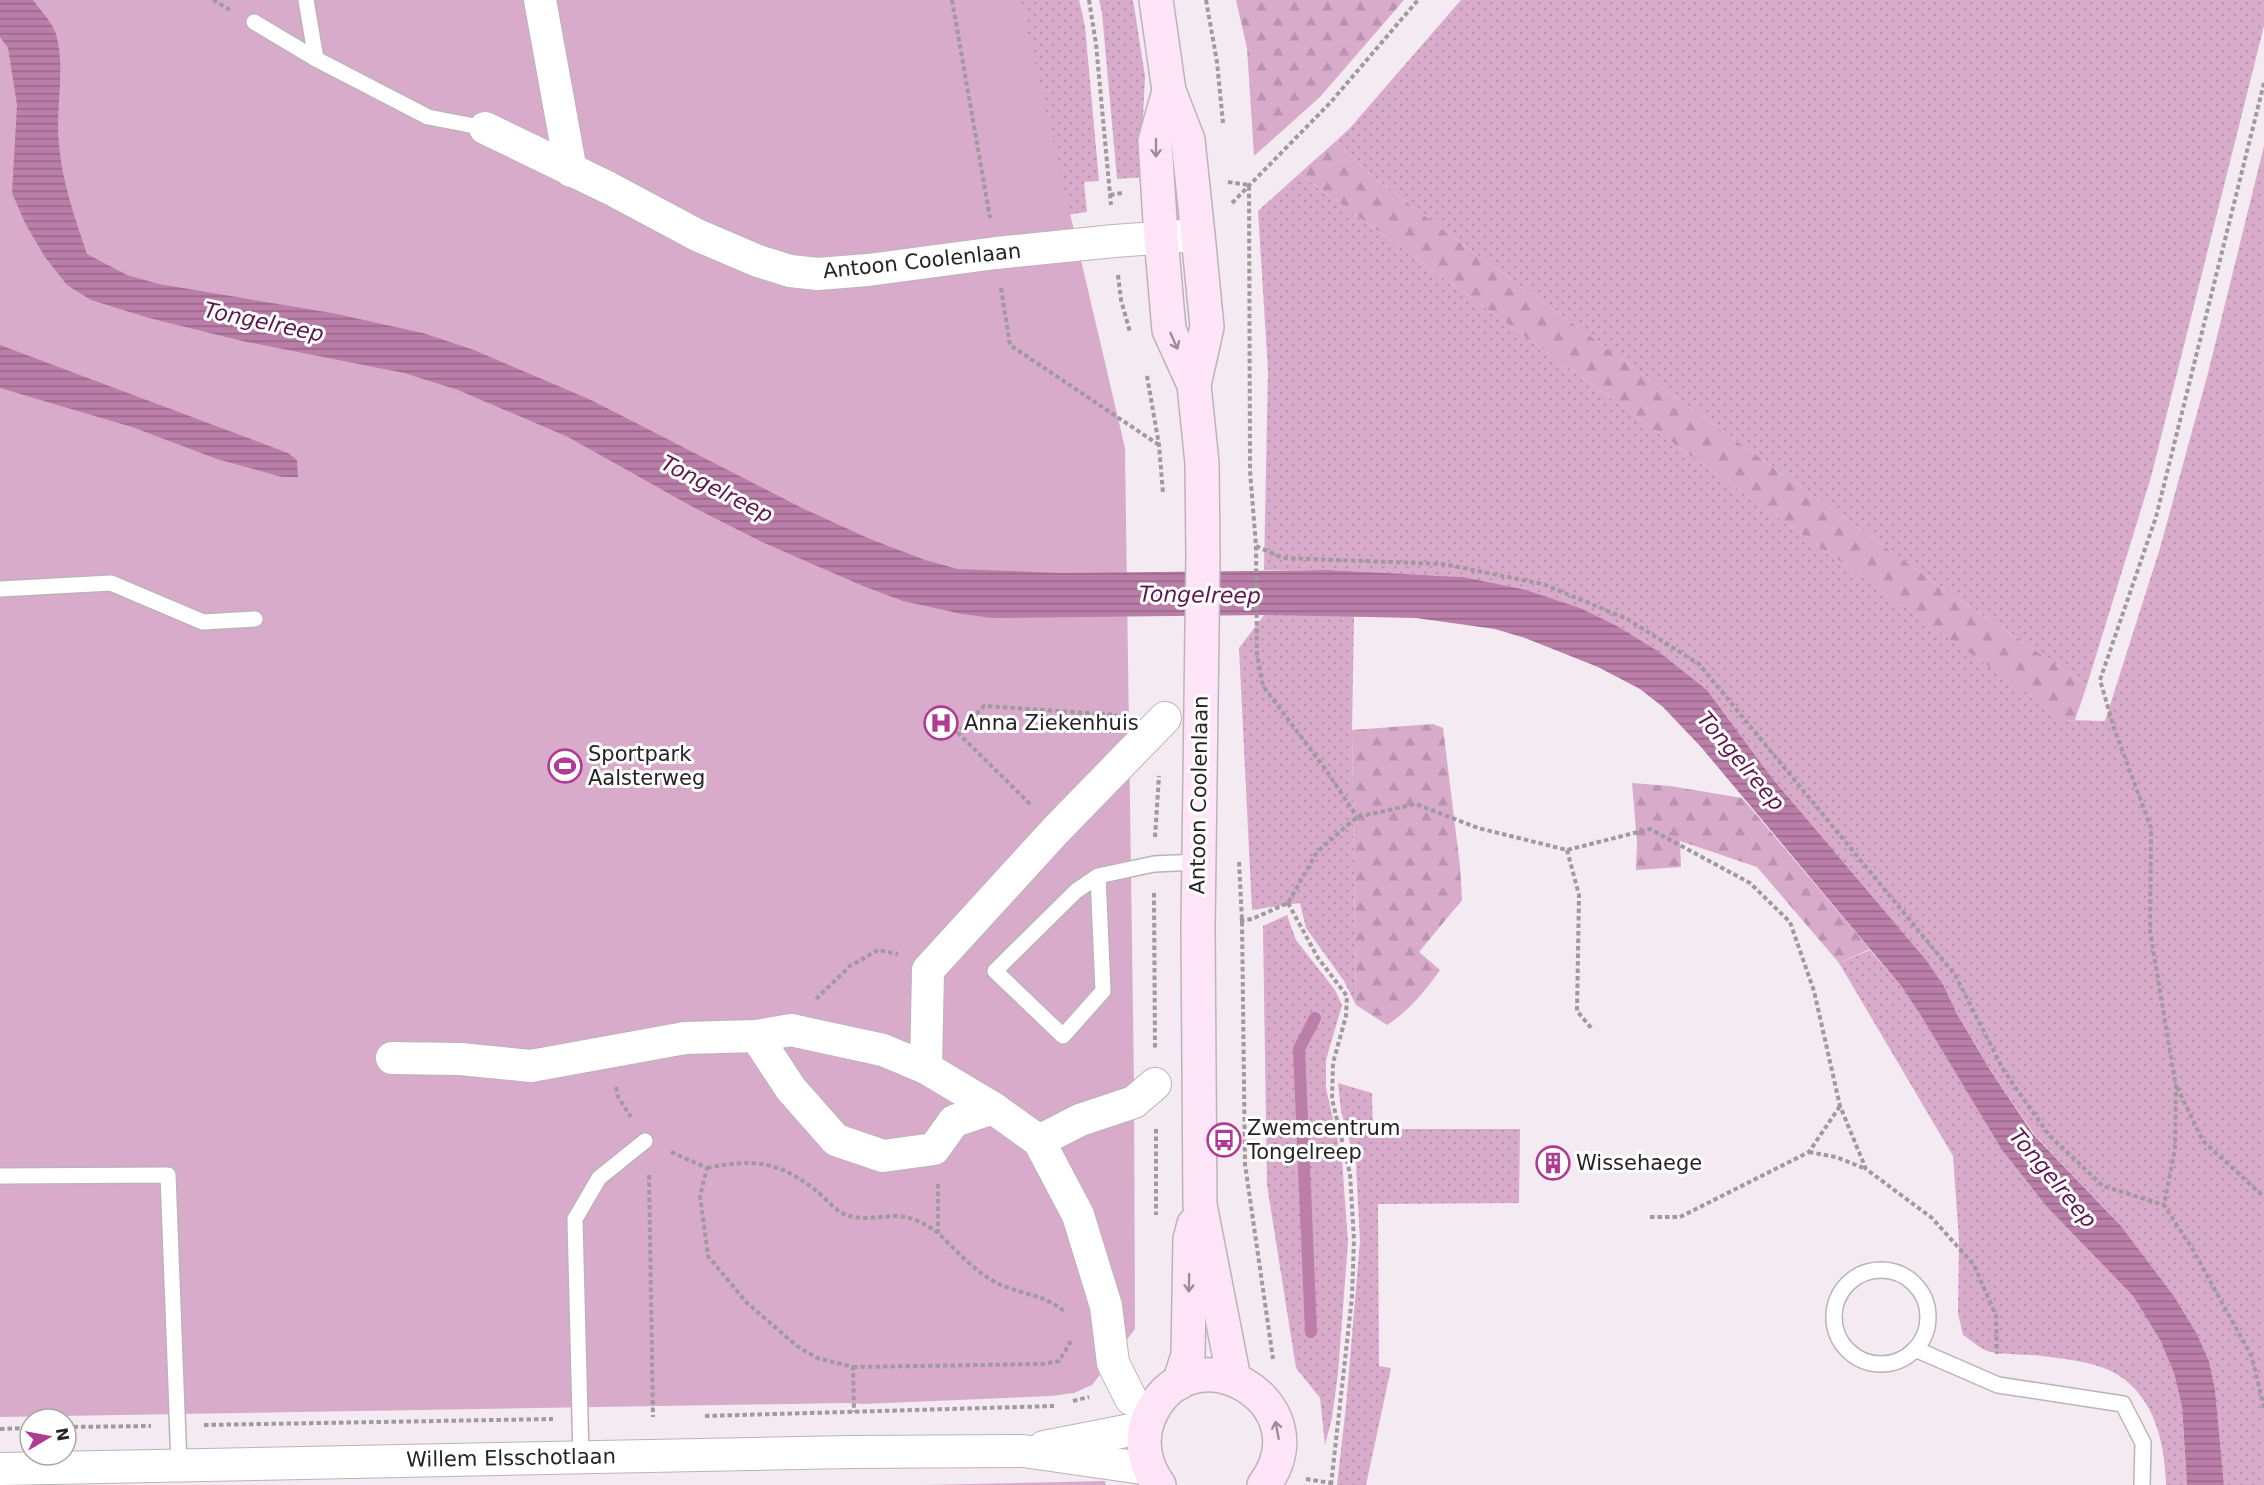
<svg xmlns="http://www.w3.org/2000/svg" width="2264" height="1485" viewBox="0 0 2264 1485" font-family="'DejaVu Sans',sans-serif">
<defs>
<pattern id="grass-dots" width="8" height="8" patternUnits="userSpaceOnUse" patternTransform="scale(1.5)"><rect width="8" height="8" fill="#d9abcb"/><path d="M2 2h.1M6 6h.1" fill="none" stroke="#ba93ae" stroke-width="1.8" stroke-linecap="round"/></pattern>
<pattern id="forest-firs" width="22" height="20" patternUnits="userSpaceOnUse" patternTransform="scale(1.5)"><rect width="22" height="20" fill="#d9abcb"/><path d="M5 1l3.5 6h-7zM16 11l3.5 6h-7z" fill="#ba93ae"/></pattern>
<pattern id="water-rules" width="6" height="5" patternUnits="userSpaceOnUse" patternTransform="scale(1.5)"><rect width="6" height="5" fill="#ba7ea9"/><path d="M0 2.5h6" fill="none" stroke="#976789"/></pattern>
</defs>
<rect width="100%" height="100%" fill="#f4eaf1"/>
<g fill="url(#grass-dots)">
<path d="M 959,0 L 1079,0 L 1085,26 L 1099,181 L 1084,182 L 1087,212 L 997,225 Z"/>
<path d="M 1099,0 L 1133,0 L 1145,76 L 1142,137 L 1146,177 L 1117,179 L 1102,13 Z"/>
<path d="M 1461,0 L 2264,0 L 2264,26 L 2151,477 L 2087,685 L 1952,595 L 1470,250 L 1367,172 L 1336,141 L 1350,128 Z"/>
<path d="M 2264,146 L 2264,1485 L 2224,1485 L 2215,1389 L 2209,1361 L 2197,1334 L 2174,1296 L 2121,1226 L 2034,1134 L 1990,1070 L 1957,1014 L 1944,986 L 1927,961 L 1772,778 L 1707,690 L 1658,651 L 1619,627 L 1463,577 L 1328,570 L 1264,570 L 1268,370 L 1258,211 L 1299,174 L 1698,461 L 2061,717 L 2065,720 L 2105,721 L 2160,548 L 2208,373 Z"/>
<path d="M 1264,615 L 1354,615 L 1352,730 L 1356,1005 L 1344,981 L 1306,928 L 1300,903 L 1252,910 L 1239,648 Z"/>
<path d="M 1287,915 L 1296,940 L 1335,990 L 1342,1005 L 1326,1060 L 1326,1088 L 1342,1159 L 1348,1242 L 1338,1373 L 1332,1418 L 1325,1445 L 1320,1398 L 1296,1368 L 1267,1185 L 1263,926 Z"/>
<path d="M 1870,950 L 1902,987 L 1922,1016 L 2002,1150 L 2047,1207 L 2133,1296 L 2160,1340 L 2174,1373 L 2182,1407 L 2187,1485 L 2166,1485 C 2165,1444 2155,1398 2118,1375 C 2098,1362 2065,1359 2042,1356 C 2025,1354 2007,1355 1991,1352 C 1981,1350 1971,1340 1963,1335 L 1958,1313 L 1959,1240 L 1953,1156 L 1839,963 Z"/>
<path d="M 1338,1083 L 1372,1093 L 1373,1129 L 1520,1129 L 1519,1203 L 1378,1204 L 1379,1366 L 1391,1368 L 1366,1485 L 1337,1485 L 1346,1406 L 1360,1241 L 1356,1165 L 1341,1111 Z"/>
</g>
<g fill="url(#forest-firs)">
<path d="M 1236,0 L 1404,0 L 1320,97 L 1254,156 L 1247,48 Z"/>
<path d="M 1336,141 L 1367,172 L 1470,250 L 1952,595 L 2087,685 L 2075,720 L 2065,720 L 2060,717 L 1698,461 L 1299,174 Z"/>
<path d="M 1433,724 L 1443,728 L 1460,866 L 1462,900 L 1419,952 L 1440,970 C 1426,990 1408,1012 1387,1025 L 1356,1005 L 1352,730 Z"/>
<path d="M 1632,783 L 1670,786 L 1742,798 L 1870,949 L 1839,963 L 1757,867 L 1680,841 L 1681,867 L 1636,870 L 1637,842 Z"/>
<path d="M 1105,1481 L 1106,1485 L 925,1485 Z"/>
</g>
<path fill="#d9abcb" d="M 0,0 L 1020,0 L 1125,448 L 1134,1085 L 1135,1329 L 1092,1385 L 1074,1393 L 1051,1396 L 864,1404 L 845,1403 L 0,1417 Z"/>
<g fill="url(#water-rules)">
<path d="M 0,0 L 33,0 C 40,10 52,22 56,34 C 66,69 55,108 59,144 C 62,182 75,218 87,254 L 127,275 L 159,284 L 332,313 L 423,333 L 474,350 L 591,400 L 802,508 L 870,539 L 925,560 L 958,569 L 1062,573 L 1328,570 L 1463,577 L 1526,590 L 1580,608 L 1619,627 L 1658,651 L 1707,690 L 1772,778 L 1927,961 L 1944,986 L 1957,1014 L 1990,1070 L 2033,1134 L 2121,1226 L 2174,1296 L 2197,1334 L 2209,1361 L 2215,1389 L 2224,1485 L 2187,1485 L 2182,1407 L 2174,1373 L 2160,1340 L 2133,1296 L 2047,1207 L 2002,1150 L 1922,1017 L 1902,987 L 1701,747 L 1663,707 L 1640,689 L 1598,667 L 1525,638 L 1495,629 L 1416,618 L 1264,615 L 992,618 L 962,614 L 903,601 L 863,586 L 762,542 L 691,506 L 568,437 L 458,390 L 404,373 L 242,341 L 149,318 L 91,300 L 67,285 L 45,257 L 26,225 L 12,193 L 17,105 L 8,48 L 0,37 Z"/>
<path d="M 0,345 L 288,453 L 297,460 L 298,477 L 282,477 L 217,459 L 132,427 L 0,388 Z"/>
</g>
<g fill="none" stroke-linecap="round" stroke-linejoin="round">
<path stroke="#ba7ea9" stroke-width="12" d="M 1311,1332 L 1299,1049 L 1315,1018"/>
<defs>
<g id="lane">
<path d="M 306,0 L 316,59"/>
<path d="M 254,22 L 316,59 L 428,117 L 485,128"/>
<path d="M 0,589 L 111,583 L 203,622 L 255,619"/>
<path d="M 1098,876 L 1103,991 L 1063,1036 L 995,971 L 1076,891 L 1098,876 L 1154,864 L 1198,862"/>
<path d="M 0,1176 L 168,1175 L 179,1465"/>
<circle cx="1881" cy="1317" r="47"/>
<path d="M 1915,1349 L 1998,1385 L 2123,1404 L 2143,1443 L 2142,1485"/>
<path d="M 581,1457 L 575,1219 L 599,1178 L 645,1141"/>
</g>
<g id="street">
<path d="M 540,0 L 571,171"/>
<path d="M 485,128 L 609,188 L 697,235 L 758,261 L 790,271 L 818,274 L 868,270 L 996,253 L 1114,241 L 1198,235"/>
<path d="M 756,1036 L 791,1089 L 836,1140 L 883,1156 L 934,1149 L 954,1121 L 993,1108"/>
<path d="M 392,1058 L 460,1059 L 531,1066 L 685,1038 L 756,1036 L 791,1030 L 883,1050 L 926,1068"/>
<path d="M 1039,1141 L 1080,1120 L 1134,1102 L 1155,1084"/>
<path d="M 1131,1399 L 1113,1363 L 1106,1306 L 1078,1215 L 1039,1141 L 993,1108 L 926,1068 L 928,970 L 1056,830 L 1165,718"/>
<path d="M 1044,1447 L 1146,1427"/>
<path d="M 0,1469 L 850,1452 L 1023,1451 L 1149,1469"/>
</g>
<g id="secondary">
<path d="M 1156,0 L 1169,91 L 1188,140 L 1198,235 L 1207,327 L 1194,385"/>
<path d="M 1169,91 L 1155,141 L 1161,237 L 1169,330 L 1194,385 L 1202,463 L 1203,556 L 1198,928 L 1200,1205 L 1234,1379"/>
<path d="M 1179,1383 L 1188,1355 L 1190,1239 L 1194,1224"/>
<path d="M 1159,1485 C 1145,1466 1140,1442 1148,1420 C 1187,1322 1326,1402 1264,1485"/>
</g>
</defs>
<use href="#lane" stroke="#bcb3b9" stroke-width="18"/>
<use href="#street" stroke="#bcb3b9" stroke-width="34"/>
<use href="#secondary" stroke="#bcb3b9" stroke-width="36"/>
<g stroke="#a0999e" stroke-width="4" stroke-dasharray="4.5 3" stroke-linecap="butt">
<path d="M 213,0 L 230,10"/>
<path d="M 952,0 L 990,218"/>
<path d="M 1089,0 L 1096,44 L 1111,205"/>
<path d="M 1206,0 L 1217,62 L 1223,123"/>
<path d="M 2264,83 L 2156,517 L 2100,680 L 2114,728 L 2151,828 L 2150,931 L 2176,1087 L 2175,1149 L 2164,1205 L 2193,1250 L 2252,1357 L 2264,1408"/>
<path d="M 1228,182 L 1249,185 L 1250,471 L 1256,546 L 1283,558 L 1443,564 L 1543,584 L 1627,619 L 1699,664 L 1955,975 L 2004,1071 L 2049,1135 L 2103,1186 L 2164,1205"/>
<path d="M 1110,195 L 1122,193"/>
<path d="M 1232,203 L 1330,103 L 1418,0"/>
<path d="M 1118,275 L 1121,300 L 1130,332"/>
<path d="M 1001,288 L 1010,345 L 1159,445"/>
<path d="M 1147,376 L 1159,445 L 1163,493"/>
<path d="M 1256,546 L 1257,655 L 1263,686 L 1326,770 L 1357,817"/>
<path d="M 1030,804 L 958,733 L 984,706 L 1117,715"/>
<path d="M 1155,837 L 1159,776"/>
<path d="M 1567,850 L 1579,895 L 1577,1011 L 1592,1029"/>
<path d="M 1239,862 L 1242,921 L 1245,1164 L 1273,1359"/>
<path d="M 1154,893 L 1155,1050"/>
<path d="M 1288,903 L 1318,958 L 1347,996 L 1346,1016 L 1333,1063 L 1332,1099 L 1350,1174 L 1354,1239 L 1352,1297 L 1331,1485"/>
<path d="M 1240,921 L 1252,919 L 1288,903 L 1317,852 L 1357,817 L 1416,804 L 1478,828 L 1567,850 L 1650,829 L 1750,883 L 1790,922 L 1814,991 L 1840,1106 L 1866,1169 L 1932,1218 L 1974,1265 L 1996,1316 L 1997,1354"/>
<path d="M 816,999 L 850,966 L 878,950 L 898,954"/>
<path d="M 616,1087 L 618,1097 L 631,1117"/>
<path d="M 2177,1087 L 2203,1141 L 2264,1197"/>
<path d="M 1156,1129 L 1156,1215"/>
<path d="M 671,1152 L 707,1168 L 700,1196 L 708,1256 L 746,1302 L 797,1346 L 817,1358 L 853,1367 L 854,1412"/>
<path d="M 1809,1152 L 1836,1157 L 1866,1169"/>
<path d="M 707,1168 C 752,1159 776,1160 814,1189 C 824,1196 835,1211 846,1215 C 863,1221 879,1216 896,1216 C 913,1217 926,1224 938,1233"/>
<path d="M 649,1175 L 653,1417"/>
<path d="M 938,1184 L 938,1233 C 956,1250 976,1273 999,1284 C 1023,1295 1045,1294 1066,1313"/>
<path d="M 1650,1217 L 1680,1217 L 1809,1152 L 1840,1106"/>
<path d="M 853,1367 L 1043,1364 L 1059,1361 L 1071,1341"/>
<path d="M 1073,1401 L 1089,1397"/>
<path d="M 705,1416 L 1054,1406"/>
<path d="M 204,1425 L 553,1419"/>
<path d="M 66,1427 L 151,1426"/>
<path d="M 0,1429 L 30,1428"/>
<path d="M 1306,1479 L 1331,1483"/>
</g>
<use href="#lane" stroke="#fff" stroke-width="15"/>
<use href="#street" stroke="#fff" stroke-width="32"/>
<use href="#secondary" stroke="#fee4f7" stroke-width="33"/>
</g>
<defs><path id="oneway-shaft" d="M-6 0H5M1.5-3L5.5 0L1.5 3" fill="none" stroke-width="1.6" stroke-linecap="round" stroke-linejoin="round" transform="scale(1.5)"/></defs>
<g stroke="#9d8d98">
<use href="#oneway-shaft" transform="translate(1156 148) rotate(90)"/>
<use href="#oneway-shaft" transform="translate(1174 341) rotate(66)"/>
<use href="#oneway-shaft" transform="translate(1189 1283) rotate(91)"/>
<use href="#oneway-shaft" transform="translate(1277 1430) rotate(-101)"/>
</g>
<defs>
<symbol id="hospital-ring" viewBox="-11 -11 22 22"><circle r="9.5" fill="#fff" stroke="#af3b95" stroke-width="1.5"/><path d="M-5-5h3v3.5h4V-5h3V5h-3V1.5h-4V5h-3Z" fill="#af3b95"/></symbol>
<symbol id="stadium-ring" viewBox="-11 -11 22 22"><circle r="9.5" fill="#fff" stroke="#af3b95" stroke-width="1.5"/><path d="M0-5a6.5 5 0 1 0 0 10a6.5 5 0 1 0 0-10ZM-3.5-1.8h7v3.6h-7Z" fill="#af3b95"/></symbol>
<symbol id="bus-ring" viewBox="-11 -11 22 22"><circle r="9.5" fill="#fff" stroke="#af3b95" stroke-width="1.5"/><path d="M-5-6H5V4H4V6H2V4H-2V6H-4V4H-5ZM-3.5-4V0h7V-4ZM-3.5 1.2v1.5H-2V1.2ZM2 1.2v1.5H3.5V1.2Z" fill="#af3b95"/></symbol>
<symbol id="building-ring" viewBox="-11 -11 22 22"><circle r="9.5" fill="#fff" stroke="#af3b95" stroke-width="1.5"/><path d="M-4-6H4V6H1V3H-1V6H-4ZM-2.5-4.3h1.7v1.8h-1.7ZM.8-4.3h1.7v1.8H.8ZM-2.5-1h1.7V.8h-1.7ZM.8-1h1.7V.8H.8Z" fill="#af3b95"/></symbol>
</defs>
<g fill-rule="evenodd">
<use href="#hospital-ring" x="922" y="704" width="38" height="38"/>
<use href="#stadium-ring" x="546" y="747" width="38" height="38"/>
<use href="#bus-ring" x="1205" y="1121" width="38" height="38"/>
<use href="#building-ring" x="1534" y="1144" width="38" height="38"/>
</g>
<g text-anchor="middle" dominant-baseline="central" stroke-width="6" stroke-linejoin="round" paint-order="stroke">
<g font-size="21" fill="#262225" stroke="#fff">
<text transform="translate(922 261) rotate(-6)">Antoon Coolenlaan</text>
<text transform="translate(1199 795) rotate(-89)">Antoon Coolenlaan</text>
<text transform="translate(511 1458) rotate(-1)">Willem Elsschotlaan</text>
</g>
<g font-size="21" fill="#262225" stroke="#fff" text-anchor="start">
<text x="964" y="723">Anna Ziekenhuis</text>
<text x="588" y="754">Sportpark<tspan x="588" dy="24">Aalsterweg</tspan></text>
<text x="1247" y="1128">Zwemcentrum<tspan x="1247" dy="24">Tongelreep</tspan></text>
<text x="1576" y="1163">Wissehaege</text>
</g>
<g font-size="22" font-style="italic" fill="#5f1850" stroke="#fff">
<text transform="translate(264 322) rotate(12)">Tongelreep</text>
<text transform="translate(717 489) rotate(27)">Tongelreep</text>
<text transform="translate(1200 595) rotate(1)">Tongelreep</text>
<text transform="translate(1741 761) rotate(50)">Tongelreep</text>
<text transform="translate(2053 1178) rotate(50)">Tongelreep</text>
</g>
</g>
<g transform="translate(48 1437) rotate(80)"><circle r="28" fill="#ffffff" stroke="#a8a7a8" stroke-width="1.5"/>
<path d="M0-4.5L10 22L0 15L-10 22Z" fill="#af3b95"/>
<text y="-9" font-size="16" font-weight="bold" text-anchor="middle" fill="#262225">N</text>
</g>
</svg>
